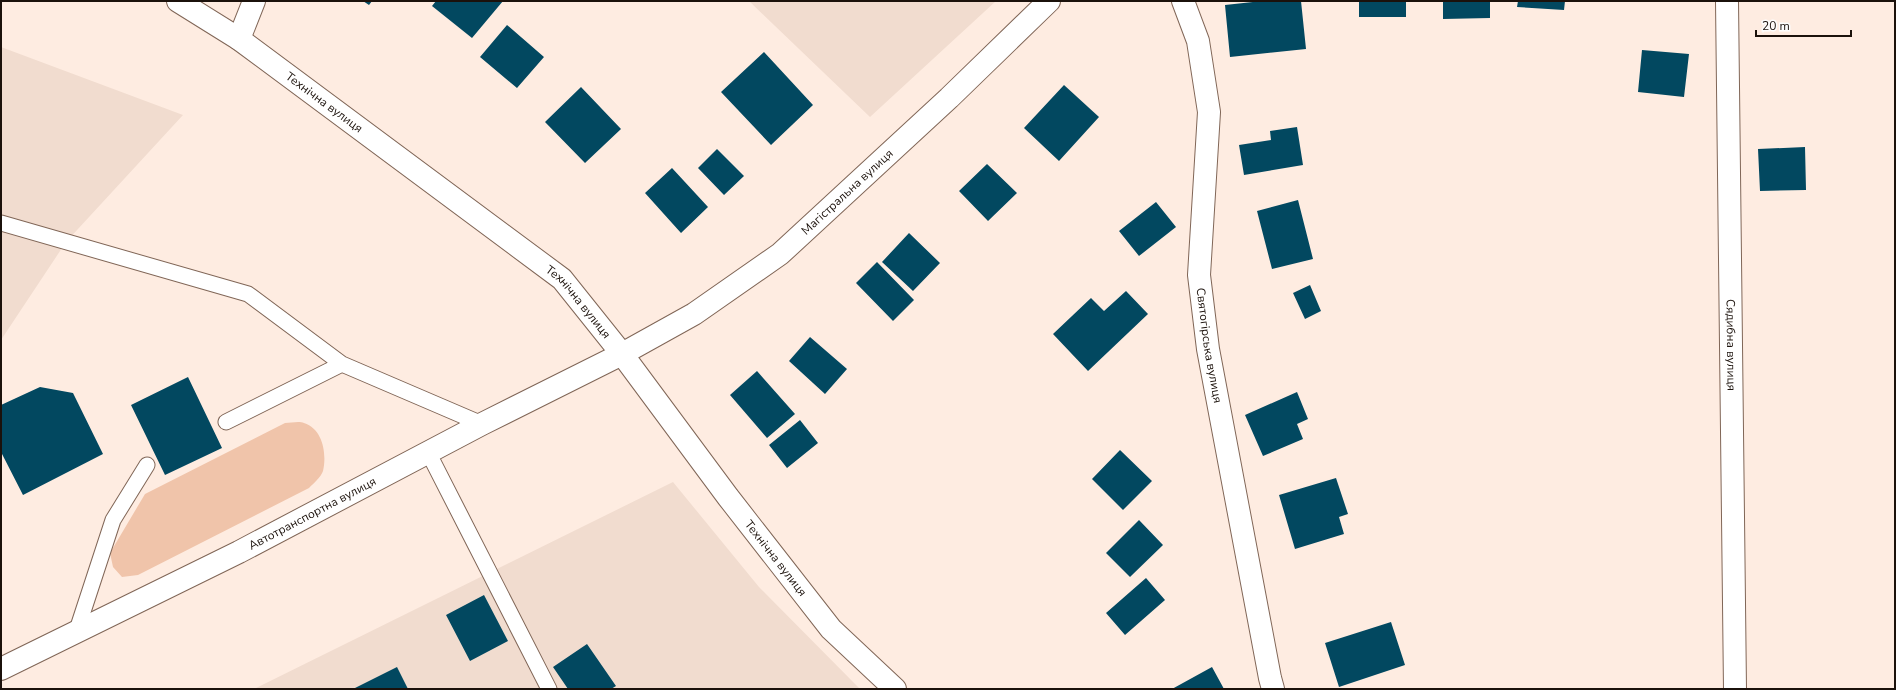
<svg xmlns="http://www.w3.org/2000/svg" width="1896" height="690" font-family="'Nunito Sans',sans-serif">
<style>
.built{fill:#f1dccf}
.green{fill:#f0c4aa}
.building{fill:#024860}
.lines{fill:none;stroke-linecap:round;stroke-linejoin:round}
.service-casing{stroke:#806657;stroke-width:17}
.minor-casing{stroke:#806657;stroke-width:24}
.secondary-casing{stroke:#806657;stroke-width:24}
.service{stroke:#fff;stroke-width:15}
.minor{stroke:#fff;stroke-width:22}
.secondary{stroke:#fff;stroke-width:22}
.labels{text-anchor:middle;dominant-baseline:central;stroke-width:4;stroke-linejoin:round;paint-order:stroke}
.street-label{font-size:12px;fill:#1b110b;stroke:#fdfdfd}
</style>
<rect width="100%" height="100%" fill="#feece1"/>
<path class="built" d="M749,1H996L870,117Z
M1,47L183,115L66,242L1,340Z
M673,482L759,587L860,689H254Z"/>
<path class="green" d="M285,423C291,423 299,421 304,423C323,429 327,454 323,471C321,477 313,484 309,488L138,575L122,577L113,567L110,553L145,494Z"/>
<path class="building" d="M363,1H372L369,5Z
M436,1H503L472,38L432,6Z
M1262,1H1301L1306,49L1230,57L1225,5Z
M1359,1H1406V17H1359Z
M1443,1H1490V18L1443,19Z
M1518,1H1565L1564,10L1517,7Z
M507,25L544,57L517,88L480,57Z
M1642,50L1689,54L1684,97L1638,92Z
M764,52L813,105L771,145L721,92Z
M1064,85L1099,117L1059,161L1024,128Z
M581,87L621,129L585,163L545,122Z
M1297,127L1303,165L1244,175L1239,145L1271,140L1270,131Z
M1805,147L1806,190L1760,191L1758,149Z
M717,149L744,176L724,195L698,168Z
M987,164L1017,193L988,221L959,191Z
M672,168L708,207L681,233L645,193Z
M1298,200L1313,259L1272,269L1257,211Z
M1156,202L1176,227L1139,256L1119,231Z
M909,233L940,263L913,291L882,262Z
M877,262L914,300L893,321L856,283Z
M1310,285L1321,311L1305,319L1293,293Z
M1126,291L1148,314L1088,371L1053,334L1091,298L1104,311Z
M810,337L847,369L825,394L789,361Z
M757,371L795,414L767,438L730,395Z
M188,377L222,448L165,475L131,405Z
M40,387L73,393L103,454L23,495L1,452V405Z
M1297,392L1308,419L1297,424L1303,439L1263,456L1245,415Z
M800,420L818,443L787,468L769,445Z
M1120,450L1152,481L1123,510L1092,479Z
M1336,478L1348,514L1339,517L1344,534L1295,549L1279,495Z
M1139,520L1163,545L1130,577L1106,553Z
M1146,578L1165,600L1125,635L1106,613Z
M484,595L508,641L470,661L446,615Z
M1391,622L1405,665L1339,687L1325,643Z
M587,644L616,686L611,689H568L553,667Z
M397,667L408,689H353Z
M1212,667L1224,689H1172Z"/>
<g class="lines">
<defs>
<path id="service" d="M1,223L248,294L342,364
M226,422L342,364L482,424
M428,452L549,689
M77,630L113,520L147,465"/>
<g id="minor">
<path id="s1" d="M178,1L239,39L562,279L622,354L728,497L831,629L895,689"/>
<path id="s2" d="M1183,1L1198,41L1209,112L1199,275L1208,349L1270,678L1273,689"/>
<path id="s3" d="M1727,1L1735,689"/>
<path d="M239,39L254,1"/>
</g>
<g id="secondary">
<path id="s4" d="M1,669L239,552L482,424L622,354L694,314L780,254L949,98L1049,1"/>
</g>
</defs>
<use href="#service" class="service-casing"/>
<use href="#minor" class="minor-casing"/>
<use href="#secondary" class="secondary-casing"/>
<use href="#service" class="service"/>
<use href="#minor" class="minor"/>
<use href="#secondary" class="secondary"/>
</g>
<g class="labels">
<g class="street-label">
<text stroke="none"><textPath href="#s1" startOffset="178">Технічна вулиця</textPath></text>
<text stroke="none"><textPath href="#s4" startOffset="975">Магістральна вулиця</textPath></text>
<text stroke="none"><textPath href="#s1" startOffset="502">Технічна вулиця</textPath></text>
<text stroke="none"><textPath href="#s3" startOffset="344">Сядибна вулиця</textPath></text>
<text stroke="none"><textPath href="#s2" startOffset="349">Святогірська вулиця</textPath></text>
<text stroke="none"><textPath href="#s4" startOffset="348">Автотранспортна вулиця</textPath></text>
<text stroke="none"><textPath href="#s1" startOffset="826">Технічна вулиця</textPath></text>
</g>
</g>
<rect width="1896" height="690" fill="none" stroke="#1b110b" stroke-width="4"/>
<path d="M1756 30v6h95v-6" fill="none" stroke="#1b110b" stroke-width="2"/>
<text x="1762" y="30" font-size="12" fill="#1b110b" stroke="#fdfdfd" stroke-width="3" paint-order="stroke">20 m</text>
</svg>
